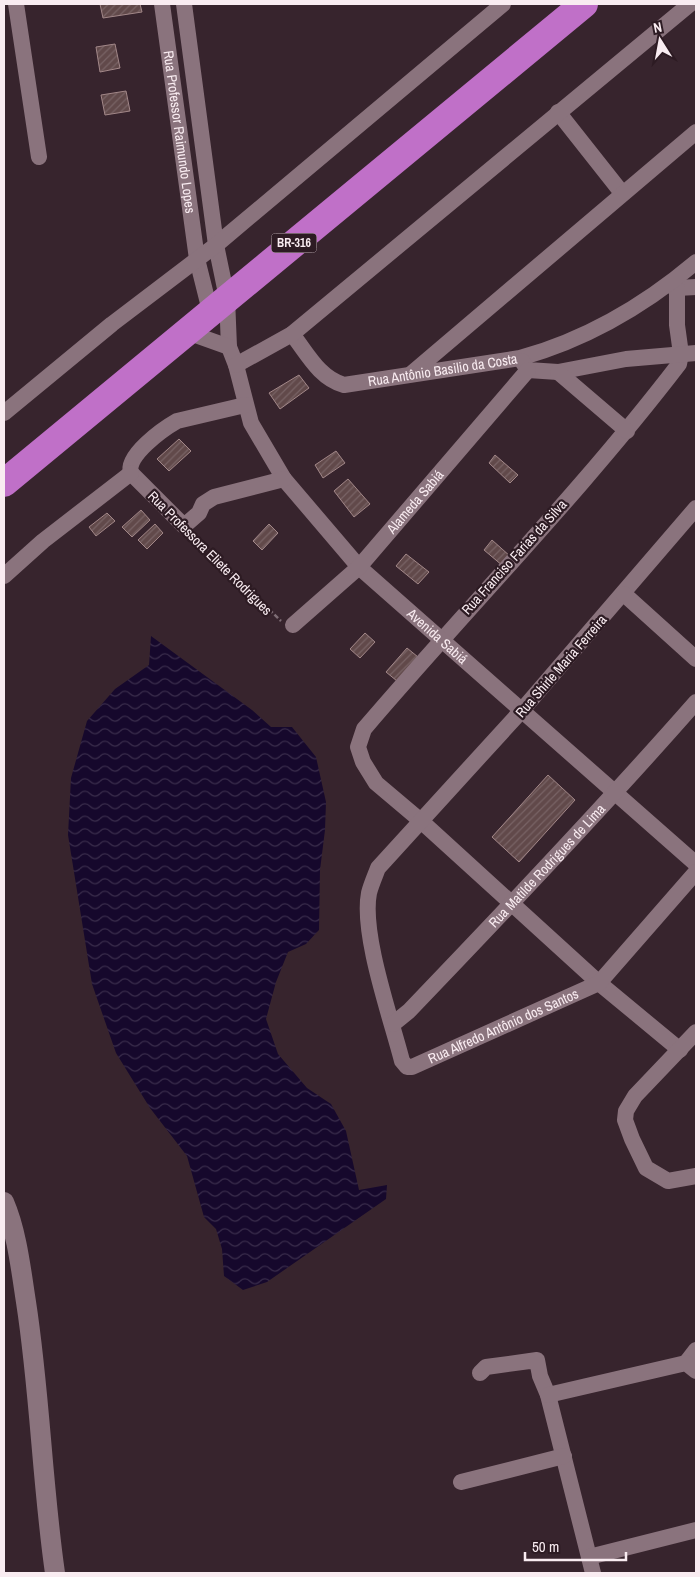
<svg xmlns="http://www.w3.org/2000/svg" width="700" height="1577" font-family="'Archivo Narrow',sans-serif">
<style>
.water{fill:url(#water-waves)}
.building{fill:url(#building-hatch);stroke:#a28788}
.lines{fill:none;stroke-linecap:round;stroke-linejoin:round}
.path{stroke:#7e6d75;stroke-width:2.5;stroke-dasharray:5 2.5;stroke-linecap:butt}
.minor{stroke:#8a737d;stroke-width:16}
.tertiary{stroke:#8a737d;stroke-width:20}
.trunk{stroke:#c070c8;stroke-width:28}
.labels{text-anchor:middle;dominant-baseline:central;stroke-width:4.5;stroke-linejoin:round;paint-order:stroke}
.shield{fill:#2d1b23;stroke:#bcadb3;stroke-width:1}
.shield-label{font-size:12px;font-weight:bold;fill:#f9ecf1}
.street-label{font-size:14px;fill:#f9ecf1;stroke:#2d1b23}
</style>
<defs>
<pattern id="water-waves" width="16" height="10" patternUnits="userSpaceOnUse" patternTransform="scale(1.25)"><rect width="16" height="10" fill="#16082c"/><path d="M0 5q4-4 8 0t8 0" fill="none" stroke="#392c4b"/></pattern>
<pattern id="building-hatch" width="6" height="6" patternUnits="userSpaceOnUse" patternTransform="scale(1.25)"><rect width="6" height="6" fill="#61494a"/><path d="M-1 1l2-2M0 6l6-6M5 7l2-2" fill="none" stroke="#786365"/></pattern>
</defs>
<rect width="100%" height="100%" fill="#37242d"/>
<path class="water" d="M151,636L252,710L271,727H292L316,757L326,802L325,830L320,870L319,930L306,944L288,952L276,982L266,1019L278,1054L307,1088L331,1104L346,1131L359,1190L387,1185L386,1199L267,1282L243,1290L224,1276L222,1249L216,1229L204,1217L187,1156L150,1108L116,1053L92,984L68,835L71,778L87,721L115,689L149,665Z"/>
<path class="building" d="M100,4H140L142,12L103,18Z
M115,44L120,68L100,72L96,47Z
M126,91L130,111L105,115L101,95Z
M299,375L309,388L280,409L269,393Z
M179,439L191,451L169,471L157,459Z
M336,451L345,463L323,478L315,465Z
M495,455L518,475L510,483L489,463Z
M348,479L370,504L354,517L334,491Z
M141,510L150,520L132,537L122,527Z
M107,513L115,521L96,536L89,527Z
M155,524L163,533L147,549L138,540Z
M269,524L278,533L262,550L253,541Z
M492,540L511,557L503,566L484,550Z
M406,554L429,572L418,584L396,566Z
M365,633L375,642L360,658L350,649Z
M407,648L418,657L397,681L386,672Z
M548,775L575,800L519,862L492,837Z"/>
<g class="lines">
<path class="path" d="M194,536L281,621"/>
<g class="minor">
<path d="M16,4L39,157"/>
<path id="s1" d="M162,4L197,259L210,311"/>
<path d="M184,4L216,245L227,298L229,347"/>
<path d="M558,112L622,193"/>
<path d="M669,285L677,288L696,287"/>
<path d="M677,288V325L681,354L679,364C581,492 468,607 364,729L358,747L363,762L376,783L421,821L599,983L680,1050"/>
<path id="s2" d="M187,332L229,347L236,365L251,423L284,479L359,567L696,864"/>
<path id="s3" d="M292,334C307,353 319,378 344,385L520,358C585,340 645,305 696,262"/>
<path d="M522,361L528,370L558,372L626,359L696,353"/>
<path d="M236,365L292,334L690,4"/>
<path d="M558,372L627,431"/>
<path d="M412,373L696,132"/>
<path d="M4,413L112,324L216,245L503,4"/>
<path d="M131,473L184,526L199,513L203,504L214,497L284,479"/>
<path d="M131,473C125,456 163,429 177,421L245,405"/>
<path id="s4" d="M696,508L523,709L378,868C375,876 371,885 369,893C361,934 391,1018 402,1061L407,1067H412L599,983L696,872"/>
<path d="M4,576L43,541L131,473"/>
<path d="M624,594L696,659"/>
<path id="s5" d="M293,625L359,567L528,370"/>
<path id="s6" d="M393,1024L409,1011C506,910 603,808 696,702"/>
<path d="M696,1032L635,1096L626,1111L625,1120L632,1139L646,1168L668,1181L696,1176"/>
<path d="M686,1363L696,1350"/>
<path d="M480,1373L486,1367L537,1360L540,1376L548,1395L593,1573"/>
<path d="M548,1395L686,1363L696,1371"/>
<path d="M461,1482L564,1456"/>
<path d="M589,1557L696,1530"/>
</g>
<path class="tertiary" d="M4,1202C17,1232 21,1270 26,1302C40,1392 42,1483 55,1573"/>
<path class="trunk" d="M4,483L584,4"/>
</g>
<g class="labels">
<rect class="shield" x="271.5" y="233.5" width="45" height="19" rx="4"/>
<g class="shield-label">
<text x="294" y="243">BR-316</text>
</g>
<g class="street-label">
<text stroke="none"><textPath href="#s1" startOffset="129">Rua Professor Raimundo Lopes</textPath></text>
<text stroke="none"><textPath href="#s3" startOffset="174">Rua Antônio Basilio da Costa</textPath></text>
<text stroke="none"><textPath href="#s5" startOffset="174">Alameda Sabiá</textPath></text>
<text transform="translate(210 553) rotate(45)">Rua Professora Eliete Rodrigues</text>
<text transform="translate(514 557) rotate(-48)">Rua Franciso Farias da Silva</text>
<text stroke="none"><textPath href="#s2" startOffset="409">Avenida Sabiá</textPath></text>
<text transform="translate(561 666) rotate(-49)">Rua Shirle Maria Ferreira</text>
<text stroke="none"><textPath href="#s6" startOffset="221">Rua Matilde Rodrigues de Lima</textPath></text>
<text stroke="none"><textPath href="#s4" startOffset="792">Rua Alfredo Antônio dos Santos</textPath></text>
</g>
</g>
<rect width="700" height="1577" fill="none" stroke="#f9ecf1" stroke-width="10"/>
<g transform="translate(660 40) rotate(349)" stroke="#2d1b23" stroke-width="4" paint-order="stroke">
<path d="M0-4L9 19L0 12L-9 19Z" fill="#f9ecf1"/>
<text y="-8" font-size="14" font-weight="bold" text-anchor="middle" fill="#f9ecf1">N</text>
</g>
<path d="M525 1552v8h101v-8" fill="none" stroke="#f9ecf1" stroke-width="2.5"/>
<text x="532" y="1552" font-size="15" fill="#f9ecf1" stroke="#2d1b23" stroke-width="4" paint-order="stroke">50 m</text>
</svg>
